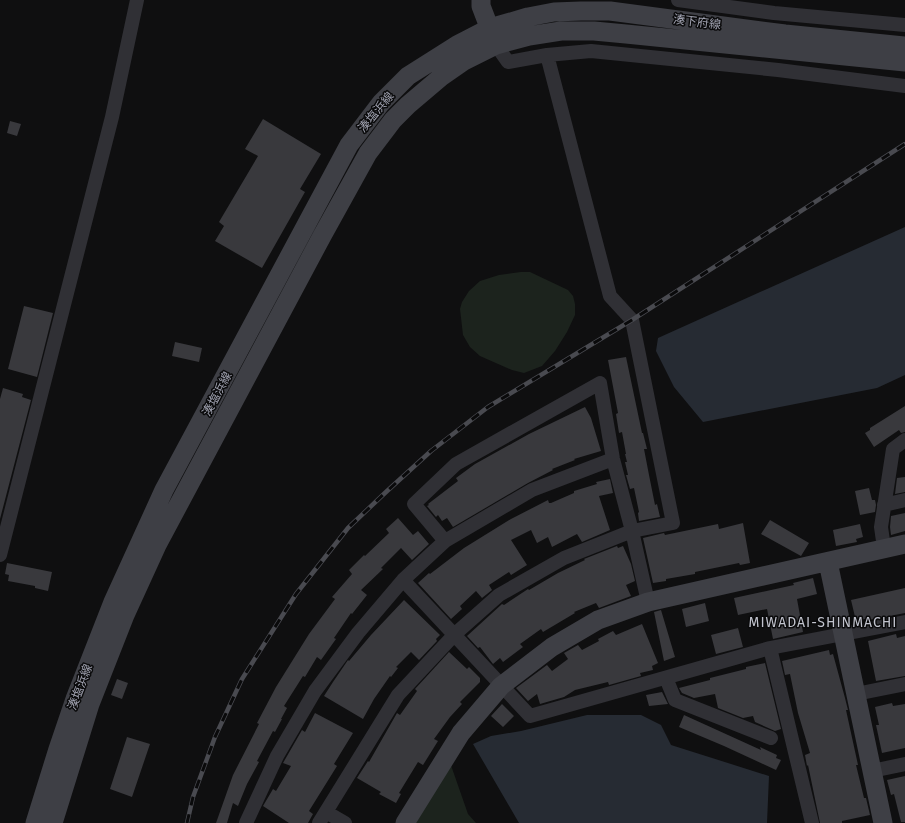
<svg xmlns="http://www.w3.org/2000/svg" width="905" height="823" font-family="'Fira Sans','Noto Sans JP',sans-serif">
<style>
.green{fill:#1c231d}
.water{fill:#262b33}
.building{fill:#39393d}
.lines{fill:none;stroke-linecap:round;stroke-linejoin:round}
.street{stroke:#303035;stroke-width:14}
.secondary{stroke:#3e3f45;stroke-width:19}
.rail-casing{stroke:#494a50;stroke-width:4.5}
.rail{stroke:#0a0a0b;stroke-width:3;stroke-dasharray:9;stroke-linecap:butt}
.labels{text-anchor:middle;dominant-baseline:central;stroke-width:3;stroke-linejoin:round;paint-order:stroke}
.street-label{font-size:12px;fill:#a1a3b1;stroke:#0a0a0b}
.quarter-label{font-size:14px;letter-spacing:1px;fill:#c1c3cd;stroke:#0a0a0b}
</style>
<rect width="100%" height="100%" fill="#0f0f10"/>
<path class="green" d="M521,272H530L568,290L573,296L575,304V315L567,332L555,351L542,366L524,373L512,370L480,356L470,347L463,335L460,309L462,302L469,291L480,281L499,275Z
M446,751L468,814L476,823H403Z"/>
<path class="water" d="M905,227V375L877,388L703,422L674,387L656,351L658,338Z
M587,715H641L661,725L671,745L769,776L767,823H519L473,744L491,736L521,731Z"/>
<path class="building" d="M263,119L321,154L300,189L305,192L262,268L215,241L224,226L219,222L258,156L245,149Z
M10,121L21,124L17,136L7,133Z
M24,306L53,313L37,377L8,369Z
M175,342L202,348L199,362L172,356Z
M626,357L642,433H643L647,449H644L649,475L655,505L657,504L660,517L639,521L638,513L639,512L634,488L630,489L626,475H628L625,462H627L625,454H626L622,432L619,433L616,414L618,413L608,360Z
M3,388L23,394L22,397L31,400L0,519V399Z
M905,406V432L901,433L899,430L874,447L865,433L870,430V428Z
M585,407L591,418L601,451L574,459L575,460L552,469L553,470L528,483L453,527L447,518L442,521L438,515L436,517L427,506L429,505L428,504L458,481L456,478L475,464L529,434Z
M905,477V492L895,494L897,478Z
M610,479L613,493L599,496L610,530L582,542L577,534L552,547L548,537L537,543L531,530L511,540L527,565L511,575L509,572L489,585L492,590L482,598L476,591L460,606L462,609L451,619L418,583L429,573L430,574L464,548L511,519L548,500L549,503H551L574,493V491L597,484L596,482Z
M869,488L872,500H875L876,505L875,512L860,515L855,491Z
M905,513V531L891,535L890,527L891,516Z
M398,518L413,535L418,531L429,544L412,560L401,548L381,568L383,569L361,590L367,595L352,614L351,613L334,638L336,639L321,660L317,657L305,677L303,676L284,706L287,708L281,719H282L275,732L273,731L257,761L259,762L247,784L238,806L233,803L227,823H216L233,775L259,724L257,723L276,687L309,634L335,599L332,597L352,574L349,570L364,555L365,556L389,533L386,529Z
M770,520L809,543L801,556L761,534Z
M743,523L750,563L740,565L739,563L695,572V574L666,579V581L653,583L643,538L664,533L665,535L718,524L719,529Z
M860,524L863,537L856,539L857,542L836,546L833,530Z
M617,546L618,548L623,546L631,564L635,581L626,585L631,596L599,608L596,603L574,612L575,613L543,632L541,629L520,644L523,647L503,662L500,658L493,664L480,647L478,648L467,636L502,604L504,605L528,589L529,590L558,573L585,560L584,559Z
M7,563L52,572L48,591L35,588V586L8,581L9,575L5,574Z
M813,578L817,594L797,599L803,632L773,639L767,609L738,615L734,598L794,585L793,583Z
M905,588V613L869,620V618L856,621L851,600Z
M404,600L440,635L436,639L437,641L419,660L411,652L396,667L398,668L391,677L390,676L374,699L363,719L324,696L333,682L348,660L349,661L371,635Z
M705,603L709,621L686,627L682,609Z
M661,610L675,657L664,661L654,612Z
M642,624L658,663L652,666L653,670L640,673L641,676L609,685L608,682L575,690L564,697L540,704L537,694L528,701L516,688L547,665L552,671L568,659L564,653L578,645L582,650L599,641L598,639L613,631L616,635Z
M738,628L743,647L716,654L711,635Z
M896,634L897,638L905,636V676L876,681L868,641Z
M829,650L830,655L833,654L845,698L848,710H846L858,765H856L864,798H866L870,815L842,821V823H820L808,765L807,766L805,755L810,753L798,713L790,674L785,675L782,661Z
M449,652L467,669L469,667L480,678V682L460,702L462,704L450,717L434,739L438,741L423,765L418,762L399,793L401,794L396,803L379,794L381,792L357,778L368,761L369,762L397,713L400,715L417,691L415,689Z
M765,663L781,729L775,731L755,722L753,716L743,718L718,708L715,694L694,698L682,693L679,688L710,680V678L746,669V667Z
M117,679L128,683L122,699L111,695Z
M662,692L668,704L649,706L646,695Z
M892,703L893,706L905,704V748L882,753L876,725H879L875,707Z
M502,704L514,716L503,727L491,716Z
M315,713L353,733L334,764L337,766L309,811L313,814L308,823H289L263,806L273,789L276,791L291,766L283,763L302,730L305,732Z
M684,715L761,750L760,747L777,755L776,758L781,760L776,770L724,746L679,727Z
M127,737L150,744L132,797L110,789Z
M905,776V822H901L894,794L891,795L887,780Z"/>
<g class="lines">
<path class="street" d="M678,0L774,13L905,25
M496,45L508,62L547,55L591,51L778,70L905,86
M884,505L905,500
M445,541L414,504L456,464L600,383L613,459L632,531L648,602
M884,548L881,527L893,449L905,440
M0,555L112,117L137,0
M403,580L530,716L770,648L905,622
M770,648L812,823
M666,678L675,700L771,738
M856,694L905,684
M872,771L905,764
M326,812L345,823
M246,823L277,756L315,691L358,633L403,580L445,541L532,490L613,459
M319,823L398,695L455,634L499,595L564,558L632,531L673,523L632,320L610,296L547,55"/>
<path class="secondary" d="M481,0V6L494,40
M828,562L883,823
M35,823L58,749L75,699L113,602L164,490L349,145L381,103L408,76L457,45L490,28L528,17L554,12L581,11H610L785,34L905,46
M53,823L90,704L125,615L157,545L322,236L368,153L393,120L408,105L441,77L464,61L496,45L529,36L561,31H594L626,34L905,62
M405,823L461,733L501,686L552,647L598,620L648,602L905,544"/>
<defs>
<path id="rail" d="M187,823L193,797L215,737L242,679L296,594L348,528L386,492L431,451L488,407L632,320L905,144"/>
</defs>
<use href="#rail" class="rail-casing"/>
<use href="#rail" class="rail"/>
</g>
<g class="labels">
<g class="street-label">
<text transform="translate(697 22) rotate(7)">湊下府線</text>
<text transform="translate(376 112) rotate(-50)">湊塩浜線</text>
<text transform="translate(217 394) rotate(-62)">湊塩浜線</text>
<text transform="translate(80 687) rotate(-69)">湊塩浜線</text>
</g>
<g class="quarter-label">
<text x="823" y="622">MIWADAI-SHINMACHI</text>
</g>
</g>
</svg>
